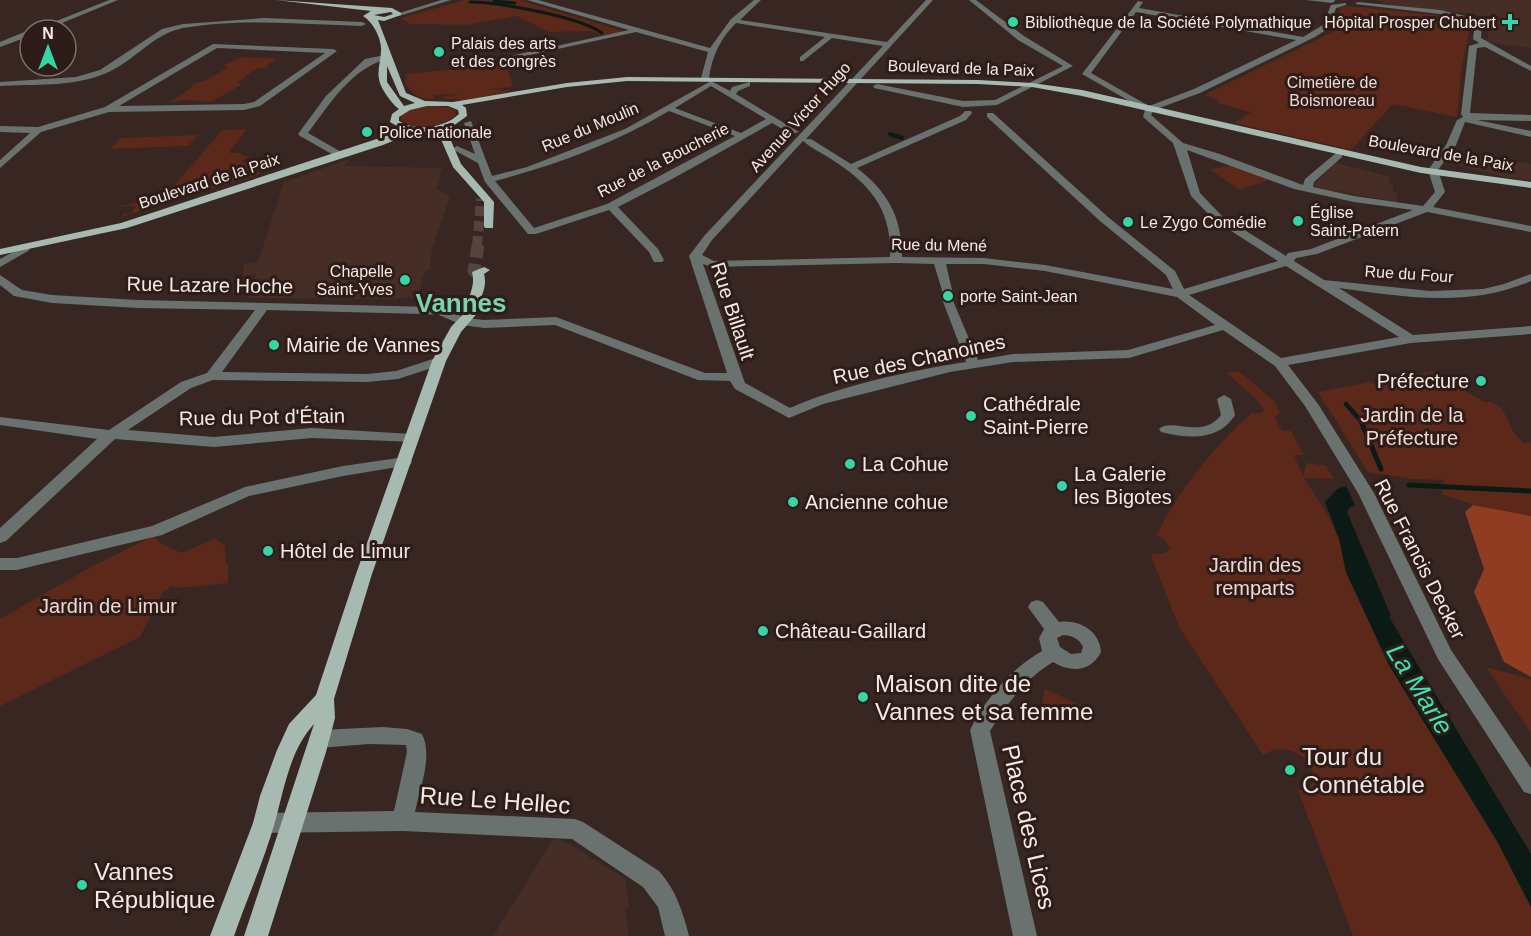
<svg xmlns="http://www.w3.org/2000/svg" width="1531" height="936" font-family="Arial,sans-serif">
<style>
.built{fill:#462e27}
.green{fill:#5b2819}
.forest{fill:#903c23}
.water{fill:#0b1a15}
.lines{fill:none;stroke-linecap:round;stroke-linejoin:round}
.stream-far3{stroke:#0b1a15;stroke-width:3}
.stream-far2{stroke:#0b1a15;stroke-width:4}
.stream-far1{stroke:#0b1a15;stroke-width:4.5}
.stream{stroke:#0b1a15;stroke-width:5}
.major-tunnel-far1{stroke:#54433e;stroke-width:10;stroke-dasharray:10 5;stroke-linecap:butt}
.major-tunnel{stroke:#54433e;stroke-width:13;stroke-dasharray:13 6;stroke-linecap:butt}
.minor{fill:#69726e;fill-rule:evenodd}
.major{fill:#a7bab2;fill-rule:evenodd}
.poi-dot{fill:#37d4a6;stroke:#2d1c17;stroke-width:2}
.labels{text-anchor:middle;dominant-baseline:central;stroke-width:6;stroke-linejoin:round;paint-order:stroke}
.far-poi-label{font-size:16px;fill:#f5e8e5;stroke:#2d1c17;text-anchor:start}
.far-street-label{font-size:16px;fill:#f5e8e5;stroke:#2d1c17}
.far-park-label{font-size:16px;fill:#f1d8d1;stroke:#2d1c17}
.street-label{font-size:20px;fill:#f5e8e5;stroke:#2d1c17}
.poi-label{font-size:20px;fill:#f5e8e5;stroke:#2d1c17;text-anchor:start}
.park-label{font-size:20px;fill:#f1d8d1;stroke:#2d1c17}
.near-poi-label{font-size:24px;fill:#f5e8e5;stroke:#2d1c17;text-anchor:start}
.near-street-label{font-size:24px;fill:#f5e8e5;stroke:#2d1c17}
.district-label{font-size:26px;font-weight:bold;fill:#79d3b2;stroke:#2d1c17}
.near-water-label{font-size:26px;font-style:italic;fill:#3ce2b1;stroke:#2d1c17}
</style>
<rect width="100%" height="100%" fill="#372621"/>
<path class="built" d="M1375,0H1531V48L1487,42L1490,20L1474,14L1400,7Z
M1449,151L1531,164V180L1504,177L1444,162Z
M353,158L343,166L442,168L437,189L450,197L431,252L430,270L425,271L417,297L390,299L247,298L253,290L252,289L256,274L242,276L244,264L258,262L284,182Z
M1336,163L1390,177L1388,183L1393,184V192L1397,193V202L1315,187L1314,184Z
M554,838L570,844L625,879L629,907L625,908L629,936H493Z"/>
<path class="green" d="M464,0H520L625,32L603,35L591,31L549,32L517,16L467,25L409,24L401,18Z
M1349,6L1462,18L1471,21L1462,66L1457,117L1393,104L1351,150L1234,123L1251,112L1216,103L1220,101L1204,95L1334,31L1339,15L1340,7Z
M242,57L274,58L276,60L267,65L268,67L256,69L238,82L241,85L211,102L185,100L169,103L193,87L190,85L206,80L227,68L224,65Z
M506,64L513,87L489,89L512,91L467,100L443,99L442,97L462,94L433,95L435,99C419,99 412,95 404,81L407,79L404,74Z
M428,106L447,107L455,111L456,115C444,127 414,131 401,120V116L409,110Z
M247,129L229,153H239L249,158L241,161L261,174L121,217L123,214L131,213L136,206L117,207L135,203L160,202L222,130Z
M198,135L188,146L110,149L121,138Z
M1235,165L1269,180L1240,190L1209,169Z
M1239,371L1275,402L1280,412L1275,418L1282,431H1291L1304,455H1294L1303,476L1306,464L1308,463L1326,466L1334,479L1304,478L1328,515L1339,539L1346,572L1389,665L1497,841L1531,907V936H1353L1298,791L1311,786L1314,779C1311,754 1284,741 1263,755L1179,627L1152,559V553L1162,554L1170,549L1164,539L1156,536C1180,487 1212,449 1252,413H1261L1264,410L1258,401L1227,373Z
M1432,371L1484,402C1503,400 1506,418 1513,431C1516,435 1520,439 1523,443L1531,442V516L1474,505L1442,494L1444,480L1411,479L1368,472L1318,392L1369,382L1372,384Z
M153,536L162,544L182,553L215,538L225,546L226,564H228V583L181,588L171,586L163,592L140,637L0,706V619L89,568Z
M1486,667L1531,679V734L1526,726Z
M1045,689L1083,706L1087,722H1035L1039,719Z"/>
<path class="forest" d="M1473,505L1531,516V677L1504,662L1474,592L1484,569L1465,512Z"/>
<path class="water" d="M1346,486L1355,505L1349,508L1347,512L1391,616L1389,617L1531,854V907L1497,841L1389,665L1346,572L1339,539L1325,502L1337,489Z"/>
<g class="lines">
<path class="stream-far3" d="M494,1L515,3
M470,2C499,2 580,17 602,33"/>
<path class="stream-far2" d="M890,134L902,138"/>
<path class="stream-far1" d="M1346,404L1362,422"/>
<path class="stream" d="M1361,421L1381,469
M1409,485L1531,491"/>
<path class="major-tunnel-far1" d="M477,246L481,199"/>
<path class="major-tunnel" d="M478,245L474,271L478,272"/>
<path class="minor" d="M109,0H118L45,30H34Z
M441,0H451L399,16L393,15Z
M527,0H538L710,48L731,19L754,0H761L740,20L887,42L926,0H933L806,139H811L851,164L960,116L965,111H971L972,113L966,120L857,168C888,192 902,217 902,257L984,258L1045,265L1173,289L1166,275L1100,221L987,117V113H993L1108,217L1175,271L1184,289L1278,261L1214,220L1191,196L1173,143L1143,117L1145,110L1082,74L1138,1L1143,2L1139,8L1303,37L1323,25L1331,5L1346,3V5L1336,8L1329,28L1315,37L1200,93L1154,110L1151,115L1183,143L1220,154L1303,185L1305,179L1336,153H1342V157L1314,182L1313,187L1354,196L1423,206L1435,192L1428,170L1446,145L1457,120L1463,117L1461,114L1469,46L1479,43L1473,39L1475,23L1440,14L1355,4L1358,2L1440,10L1482,20L1481,38L1531,66V71L1485,47L1477,48L1470,113L1531,115V121L1477,120L1531,131V137L1465,122L1456,145L1438,170L1445,192L1433,207L1531,226V232L1427,212L1317,254L1296,258L1294,261L1324,280L1430,291L1483,289L1504,284L1531,274V281C1469,308 1403,297 1339,288L1413,335L1531,326V334L1411,343L1288,365L1318,404L1374,493L1451,650L1531,768V794L1524,792L1438,659L1358,493L1305,406L1275,366L1223,330L1129,358L1013,362L950,372L823,404L789,418L735,389L730,381L698,380L555,325L484,328L462,325L439,315L424,314L267,310L222,372L367,374L396,371L439,357L446,361L444,364L398,379L367,382L213,380L191,388L128,430L214,437L312,428L412,434L417,436L419,439L417,442L312,438L214,447L115,439L6,541L0,543V528L97,439L0,425V417L109,430L181,382L207,373L255,310L138,308L52,303L14,296L0,285V275L22,290L52,295L138,300L434,307L474,296L478,297V303L448,310L465,318L484,320L556,317L705,373H727L689,256L704,236L883,46L832,38L803,61H800V57L825,37L736,23C720,39 712,56 709,78L705,80L701,78L708,52L636,32L498,62V58H501L629,30ZM1136,12L1296,40L1194,89L1149,106L1091,73ZM803,141C811,148 822,153 831,159C870,184 892,209 890,257L714,261L702,255L712,240ZM1187,150L1294,189L1354,202L1413,210L1311,249L1288,253L1286,256L1222,216L1200,193ZM896,263L934,264L944,297L942,299L966,362C909,371 842,385 790,408L745,383L703,264L712,267ZM946,264H984L1045,271L1177,297L1215,325L1128,350L1013,354L978,360L951,296L953,294ZM1286,266L1399,337L1281,358L1189,295Z
M969,0H976L1024,36L1073,66L997,105L963,107L874,88L873,86L877,84L963,101L995,100L1063,66L1018,40Z
M1306,0H1335V1L1332,3Z
M265,18L362,22L366,24L362,26C304,24 241,18 183,28C152,34 133,63 104,74C72,87 34,84 0,86V82L76,77L100,70L162,29L183,24Z
M27,31H30V36L0,47V42Z
M213,44L333,49L337,51L260,106L244,110L109,112L41,132L0,168V160L30,133L0,132V126L38,127L105,107ZM217,48L325,53L254,102L244,104L119,106Z
M385,55H388V59C352,67 329,105 308,133L343,153V157H337L300,136L298,134L326,96L365,59Z
M711,81L730,91L732,87L750,82V86L738,91L736,94L799,132L791,134L772,123L674,178L618,207L658,249L664,260L662,262H654L649,252L609,210L536,234H528L485,182L478,163L452,149L457,146L475,154L464,123L471,121L492,176L527,167L625,129ZM711,86L766,119L741,133L675,108ZM669,111L735,136L607,204L534,228L495,181C556,165 615,143 669,111Z
M24,246L30,249L28,251L0,267V259Z
M1224,395L1231,399L1235,415C1219,441 1188,439 1161,432L1159,429C1170,417 1203,440 1221,415L1217,399Z
M405,457L410,459L412,462L410,465L343,476L249,496L162,535L17,570H0V558H17L152,526L245,487L343,466Z
M1037,600L1043,602L1059,622C1079,619 1100,631 1101,652C1091,672 1071,673 1053,662C1025,679 1007,704 990,731L1037,936H1013L970,730C986,698 1011,669 1042,651L1039,638L1044,629L1028,607L1031,602ZM1063,635C1071,635 1080,639 1083,647L1081,653L1071,654L1060,647L1057,638Z
M383,727L407,729L422,734C433,756 420,788 415,812L575,819L583,822L659,871C676,890 683,912 689,936H665L658,907L643,887L572,839L403,831L264,833L256,830L253,823L256,816L264,813L394,811L407,752L406,745L369,744L319,748L312,745L309,739L312,733L319,730Z"/>
<path class="major" d="M276,0L392,8L401,13V15L384,21L378,20L406,93L425,101L453,102L567,83L627,77L978,80L1032,83L1082,90L1421,167L1531,182V188L1421,173L1082,96L1032,87L978,84L627,81L567,87L462,105L466,108L467,116L453,126L441,130L449,136L461,164L494,202L493,228H485L484,226V202L453,167L440,137L432,132H415L383,145L127,228L0,255V249L121,223L404,130L390,122L392,114L399,109C392,104 380,88 379,79C377,69 381,61 381,51C382,39 373,22 363,16L371,11ZM391,12L393,14L384,17L374,15ZM387,66L400,96L415,103L404,106L387,82ZM427,106H448L458,110L459,114C444,128 417,132 399,121V117L410,110Z
M484,267L490,270L484,274C488,289 479,294 481,309L461,332L446,361L372,574L334,699L335,718L326,752L268,936H244L314,724C290,750 284,789 275,822C264,861 247,898 234,936H210L253,823L260,796L277,750L289,724L316,695L356,574L432,361L451,327L469,308C467,294 476,288 472,272Z"/>
</g>
<g class="poi-dot">
<circle cx="1013" cy="22" r="6"/>
<path d="M1507 13h6v6h6v6h-6v6h-6v-6h-6v-6h6z"/>
<circle cx="439" cy="52" r="6"/>
<circle cx="367" cy="132" r="6"/>
<circle cx="1298" cy="221" r="6"/>
<circle cx="1128" cy="222" r="6"/>
<circle cx="405" cy="280" r="6"/>
<circle cx="948" cy="296" r="6"/>
<circle cx="274" cy="345" r="6"/>
<circle cx="1481" cy="381" r="6"/>
<circle cx="971" cy="416" r="6"/>
<circle cx="850" cy="464" r="6"/>
<circle cx="1062" cy="486" r="6"/>
<circle cx="793" cy="502" r="6"/>
<circle cx="268" cy="551" r="6"/>
<circle cx="763" cy="631" r="6"/>
<circle cx="863" cy="697" r="6"/>
<circle cx="1290" cy="770" r="6"/>
<circle cx="82" cy="885" r="6"/>
</g>
<g class="labels">
<g class="far-poi-label">
<text x="1025" y="22">Bibliothèque de la Société Polymathique</text>
<text x="1496" y="22" text-anchor="end">Hôpital Prosper Chubert</text>
<text x="451" y="43">Palais des arts<tspan x="451" dy="18">et des congrès</tspan></text>
<text x="379" y="132">Police nationale</text>
<text x="1310" y="212">Église<tspan x="1310" dy="18">Saint-Patern</tspan></text>
<text x="1140" y="222">Le Zygo Comédie</text>
<text x="393" y="271" text-anchor="end">Chapelle<tspan x="393" dy="18">Saint-Yves</tspan></text>
<text x="960" y="296">porte Saint-Jean</text>
</g>
<g class="far-street-label">
<text transform="translate(961 68) rotate(2)">Boulevard de la Paix</text>
<text transform="translate(800 117) rotate(-48)">Avenue Victor Hugo</text>
<text transform="translate(590 127) rotate(-23)">Rue du Moulin</text>
<text transform="translate(1441 153) rotate(10)">Boulevard de la Paix</text>
<text transform="translate(663 160) rotate(-27)">Rue de la Boucherie</text>
<text transform="translate(209 181) rotate(-18)">Boulevard de la Paix</text>
<text transform="translate(939 245) rotate(1)">Rue du Mené</text>
<text transform="translate(1409 274) rotate(4)">Rue du Four</text>
</g>
<g class="far-park-label">
<text x="1332" y="82">Cimetière de<tspan x="1332" dy="18">Boismoreau</tspan></text>
</g>
<g class="street-label">
<text transform="translate(210 285) rotate(1)">Rue Lazare Hoche</text>
<text transform="translate(733 311) rotate(72)">Rue Billault</text>
<text transform="translate(919 359) rotate(-12)">Rue des Chanoines</text>
<text transform="translate(262 417) rotate(-1)">Rue du Pot d'Étain</text>
<text transform="translate(1420 559) rotate(63)">Rue Francis Decker</text>
</g>
<g class="poi-label">
<text x="286" y="345">Mairie de Vannes</text>
<text x="1469" y="381" text-anchor="end">Préfecture</text>
<text x="983" y="404">Cathédrale<tspan x="983" dy="23">Saint-Pierre</tspan></text>
<text x="862" y="464">La Cohue</text>
<text x="1074" y="474">La Galerie<tspan x="1074" dy="23">les Bigotes</tspan></text>
<text x="805" y="502">Ancienne cohue</text>
<text x="280" y="551">Hôtel de Limur</text>
<text x="775" y="631">Château-Gaillard</text>
</g>
<g class="park-label">
<text x="1412" y="415">Jardin de la<tspan x="1412" dy="23">Préfecture</tspan></text>
<text x="1255" y="565">Jardin des<tspan x="1255" dy="23">remparts</tspan></text>
<text x="108" y="606">Jardin de Limur</text>
</g>
<g class="near-poi-label">
<text x="875" y="683">Maison dite de<tspan x="875" dy="28">Vannes et sa femme</tspan></text>
<text x="1302" y="756">Tour du<tspan x="1302" dy="28">Connétable</tspan></text>
<text x="94" y="871">Vannes<tspan x="94" dy="28">République</tspan></text>
</g>
<g class="near-street-label">
<text transform="translate(495 800) rotate(4)">Rue Le Hellec</text>
<text transform="translate(1029 827) rotate(77)">Place des Lices</text>
</g>
<g class="district-label">
<text x="461" y="303">Vannes</text>
</g>
<g class="near-water-label">
<text transform="translate(1420 689) rotate(58)">La Marle</text>
</g>
</g>
<g transform="translate(48 48)"><circle r="28" fill="#2d1c17" stroke="#7d6e69" stroke-width="1.5"/>
<path d="M0-4.5L10 22L0 15L-10 22Z" fill="#37d4a6"/>
<text y="-9" font-size="16" font-weight="bold" text-anchor="middle" fill="#f5e8e5">N</text>
</g>
</svg>
